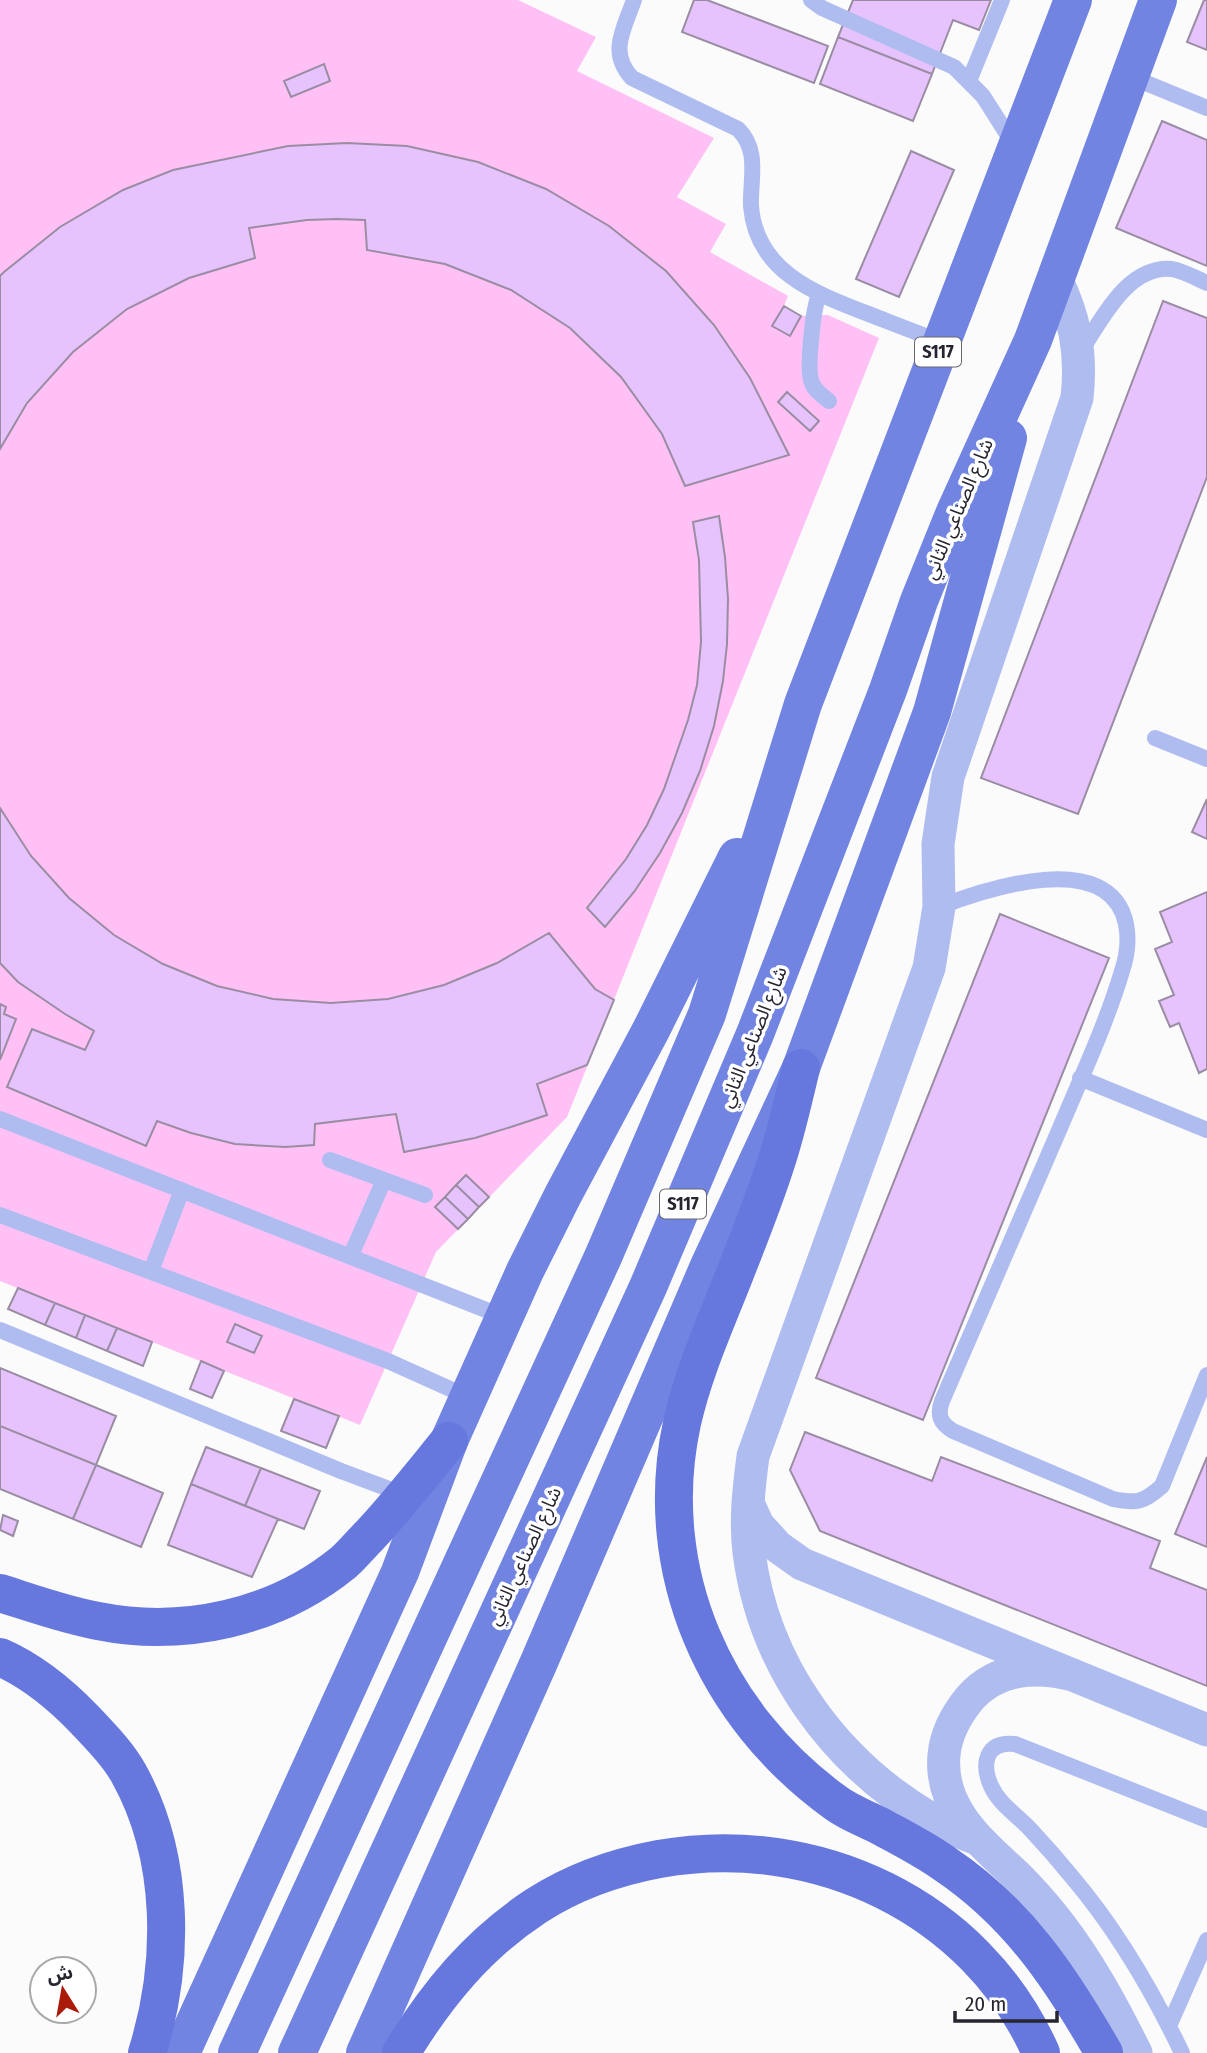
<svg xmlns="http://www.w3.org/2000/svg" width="1207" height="2053" font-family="'Fira Sans Condensed','Noto Sans Arabic',sans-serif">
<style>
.green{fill:#ffc1f5}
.building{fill:#e6c3fc;stroke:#9a8da3;stroke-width:2}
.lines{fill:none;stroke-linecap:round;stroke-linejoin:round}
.service{stroke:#afbcf0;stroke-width:16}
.minor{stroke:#afbcf0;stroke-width:33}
.primary{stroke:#7184e2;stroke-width:38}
.trunk{stroke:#6678de;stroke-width:38}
.labels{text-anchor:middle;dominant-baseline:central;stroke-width:7;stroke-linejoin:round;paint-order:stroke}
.shield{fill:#fff;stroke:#68666d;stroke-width:2}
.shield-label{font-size:18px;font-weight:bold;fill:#27252f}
.street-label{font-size:19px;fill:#27252f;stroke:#fff}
</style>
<rect width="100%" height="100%" fill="#fbfbfb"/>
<path class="green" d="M0,0H518L596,37L577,71L714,138L677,197L726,224L710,252L788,296L784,306L801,316L828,315L879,338L567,1117L436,1252L360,1425L0,1281Z"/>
<path class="building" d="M694,0H707L828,46L814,83L682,32Z
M853,0H991L979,30L953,20L932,74L838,37Z
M1204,0H1207V50L1187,42Z
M838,37L932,74L913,121L820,84Z
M324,64L330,81L291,97L284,81Z
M1162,121L1207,140V266L1116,228Z
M347,143L407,146L478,162L546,189L609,226L666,271L714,325L750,378L789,455L685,486L662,434L621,377L570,328L511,290L445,264L367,250L365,220L337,219L307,220L249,228L255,258L189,278L127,309L73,352L27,403L0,449V276L4,272L60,227L123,190L173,170L288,146Z
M911,151L954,170L899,297L856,279Z
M1163,301L1207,318V477L1078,814L981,778Z
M784,306L801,316L790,336L772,326Z
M787,392L819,421L810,431L778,402Z
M719,516L725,557L728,599L727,644L723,681L714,726L700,771L682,813L660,853L634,892L605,927L587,908L626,859L647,825L664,789L688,720L697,685L701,642L699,560L693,522Z
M1207,799V839L1192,832Z
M0,808L31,856L69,898L114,935L163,964L217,986L273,999L331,1003L388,999L444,985L497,963L549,933L595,989L614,1000L587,1065L537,1084L547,1115L511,1127L475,1138L404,1152L396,1114L315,1124L314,1145L285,1147L235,1144L191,1133L157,1121L146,1146L7,1087L32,1029L85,1050L94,1031L65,1014L18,982L0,963Z
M1207,892V1069L1199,1073L1179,1023L1170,1027L1159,1001L1174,995L1155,949L1172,942L1160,912Z
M1000,914L1109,958L923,1420L816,1378Z
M0,1004L6,1007L4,1014L16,1019L0,1060Z
M466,1175L489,1197L479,1207L456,1185Z
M456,1185L479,1207L468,1219L445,1197Z
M445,1197L468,1219L458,1229L435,1207Z
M18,1288L55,1303L45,1325L8,1309Z
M55,1303L85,1315L76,1338L45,1325Z
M85,1315L117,1328L107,1351L76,1338Z
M235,1324L262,1336L254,1353L227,1342Z
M117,1328L152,1342L143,1366L107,1351Z
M201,1361L224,1371L212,1398L190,1389Z
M0,1368L116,1416L96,1465L0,1426Z
M294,1399L339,1416L326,1448L281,1431Z
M0,1426L96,1465L73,1519L0,1489Z
M805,1432L932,1481L941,1457L1160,1541L1150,1568L1207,1590V1686L820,1531L790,1470Z
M206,1447L261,1468L245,1506L191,1484Z
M1207,1457V1547L1175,1534Z
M96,1465L163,1493L141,1547L73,1519Z
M261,1468L320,1491L304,1529L245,1506Z
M191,1484L278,1519L252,1577L168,1545Z
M3,1515L18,1521L13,1536L0,1530Z"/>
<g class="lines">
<path class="service" d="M634,0C624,29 608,52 632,78L738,129C760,151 750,178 751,206C756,271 814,293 866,313C892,323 917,333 942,342
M811,0L822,8L954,67L983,96L1014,145
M1129,76L1207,108
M969,81L1002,0
M819,295C813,308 807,366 811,380C813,390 822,395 829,401
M1080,352C1102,320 1127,265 1172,269C1183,271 1196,278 1207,283
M1155,738L1207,759
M939,907C986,889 1110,847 1126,924C1129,939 1127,956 1122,971C1107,1022 1081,1078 1060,1128C1021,1219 982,1310 942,1401C937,1415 940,1423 953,1431L1113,1499C1137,1504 1144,1502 1162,1486L1207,1375
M1080,1078L1207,1130
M0,1119L504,1317
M330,1160L425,1195
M0,1215L388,1361L468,1397
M351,1255L384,1180
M151,1271L182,1190
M0,1330L341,1471L405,1495
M1169,2026L1207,1940
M1182,2053C1152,1990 1117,1930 1072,1877C1059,1861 1045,1845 1030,1829C1017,1815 999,1804 991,1786C981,1763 986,1741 1015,1744L1207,1820"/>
<path class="minor" d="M748,1503L758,1525L778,1547L802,1564L1207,1730
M1073,1675C1036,1666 998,1667 970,1698C956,1715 946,1733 944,1755C939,1810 982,1843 1018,1877C1031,1890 1045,1906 1057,1921C1089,1962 1113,2007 1136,2053
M977,1839C963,1833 947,1828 933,1820C834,1763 763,1665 749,1552C745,1520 749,1487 753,1456L929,968L939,907L938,844L948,777L1077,398C1082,353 1075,317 1055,277"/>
<path class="primary" d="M181,2053L400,1572L449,1441L525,1271L563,1195L651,1030L737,857
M237,2053L603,1257L707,1014L803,704L1073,0
M297,2053L648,1287L755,1034L888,690L919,601L955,512L1033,340L1158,0
M365,2053L539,1662L709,1266L801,1068L932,712L1008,438"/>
<path class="trunk" d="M801,1068C793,1101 786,1134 775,1166C764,1200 751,1233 738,1266C718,1318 694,1369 682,1423C650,1571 715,1716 836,1803C848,1812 864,1818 878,1825C900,1837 924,1849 945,1864C1018,1913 1061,1978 1104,2053
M0,1593C32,1603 65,1615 98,1621C183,1638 276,1618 344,1562C353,1554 361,1544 370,1535C398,1505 423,1473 449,1441
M0,1657C32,1671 61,1695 85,1720C100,1736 118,1754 129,1774C175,1857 175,1964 147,2053
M401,2053C437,1994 478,1944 536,1906C573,1882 616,1867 659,1859C815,1831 976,1906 1041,2053"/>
</g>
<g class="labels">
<g class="shield">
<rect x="915" y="337.5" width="46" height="29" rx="5"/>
<rect x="660" y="1189.5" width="46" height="29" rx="5"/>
</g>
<g class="shield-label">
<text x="938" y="352">S117</text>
<text x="683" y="1204">S117</text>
</g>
<g class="street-label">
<text transform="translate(958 509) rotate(-67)">شارع الصناعي الثاني</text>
<text transform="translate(753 1037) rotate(-68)">شارع الصناعي الثاني</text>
<text transform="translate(524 1556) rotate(-65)">شارع الصناعي الثاني</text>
</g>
</g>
<g transform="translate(63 1990) rotate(349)"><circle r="33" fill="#ffffff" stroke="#a9a8ac" stroke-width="2"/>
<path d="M0-5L12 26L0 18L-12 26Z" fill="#ab1b0a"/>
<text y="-10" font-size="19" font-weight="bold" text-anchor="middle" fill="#27252f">ش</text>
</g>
<path d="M955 2011v10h102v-10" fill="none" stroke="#27252f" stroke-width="3.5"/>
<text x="965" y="2011" font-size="21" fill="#27252f" stroke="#ffffff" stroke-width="5" paint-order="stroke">20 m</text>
</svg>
